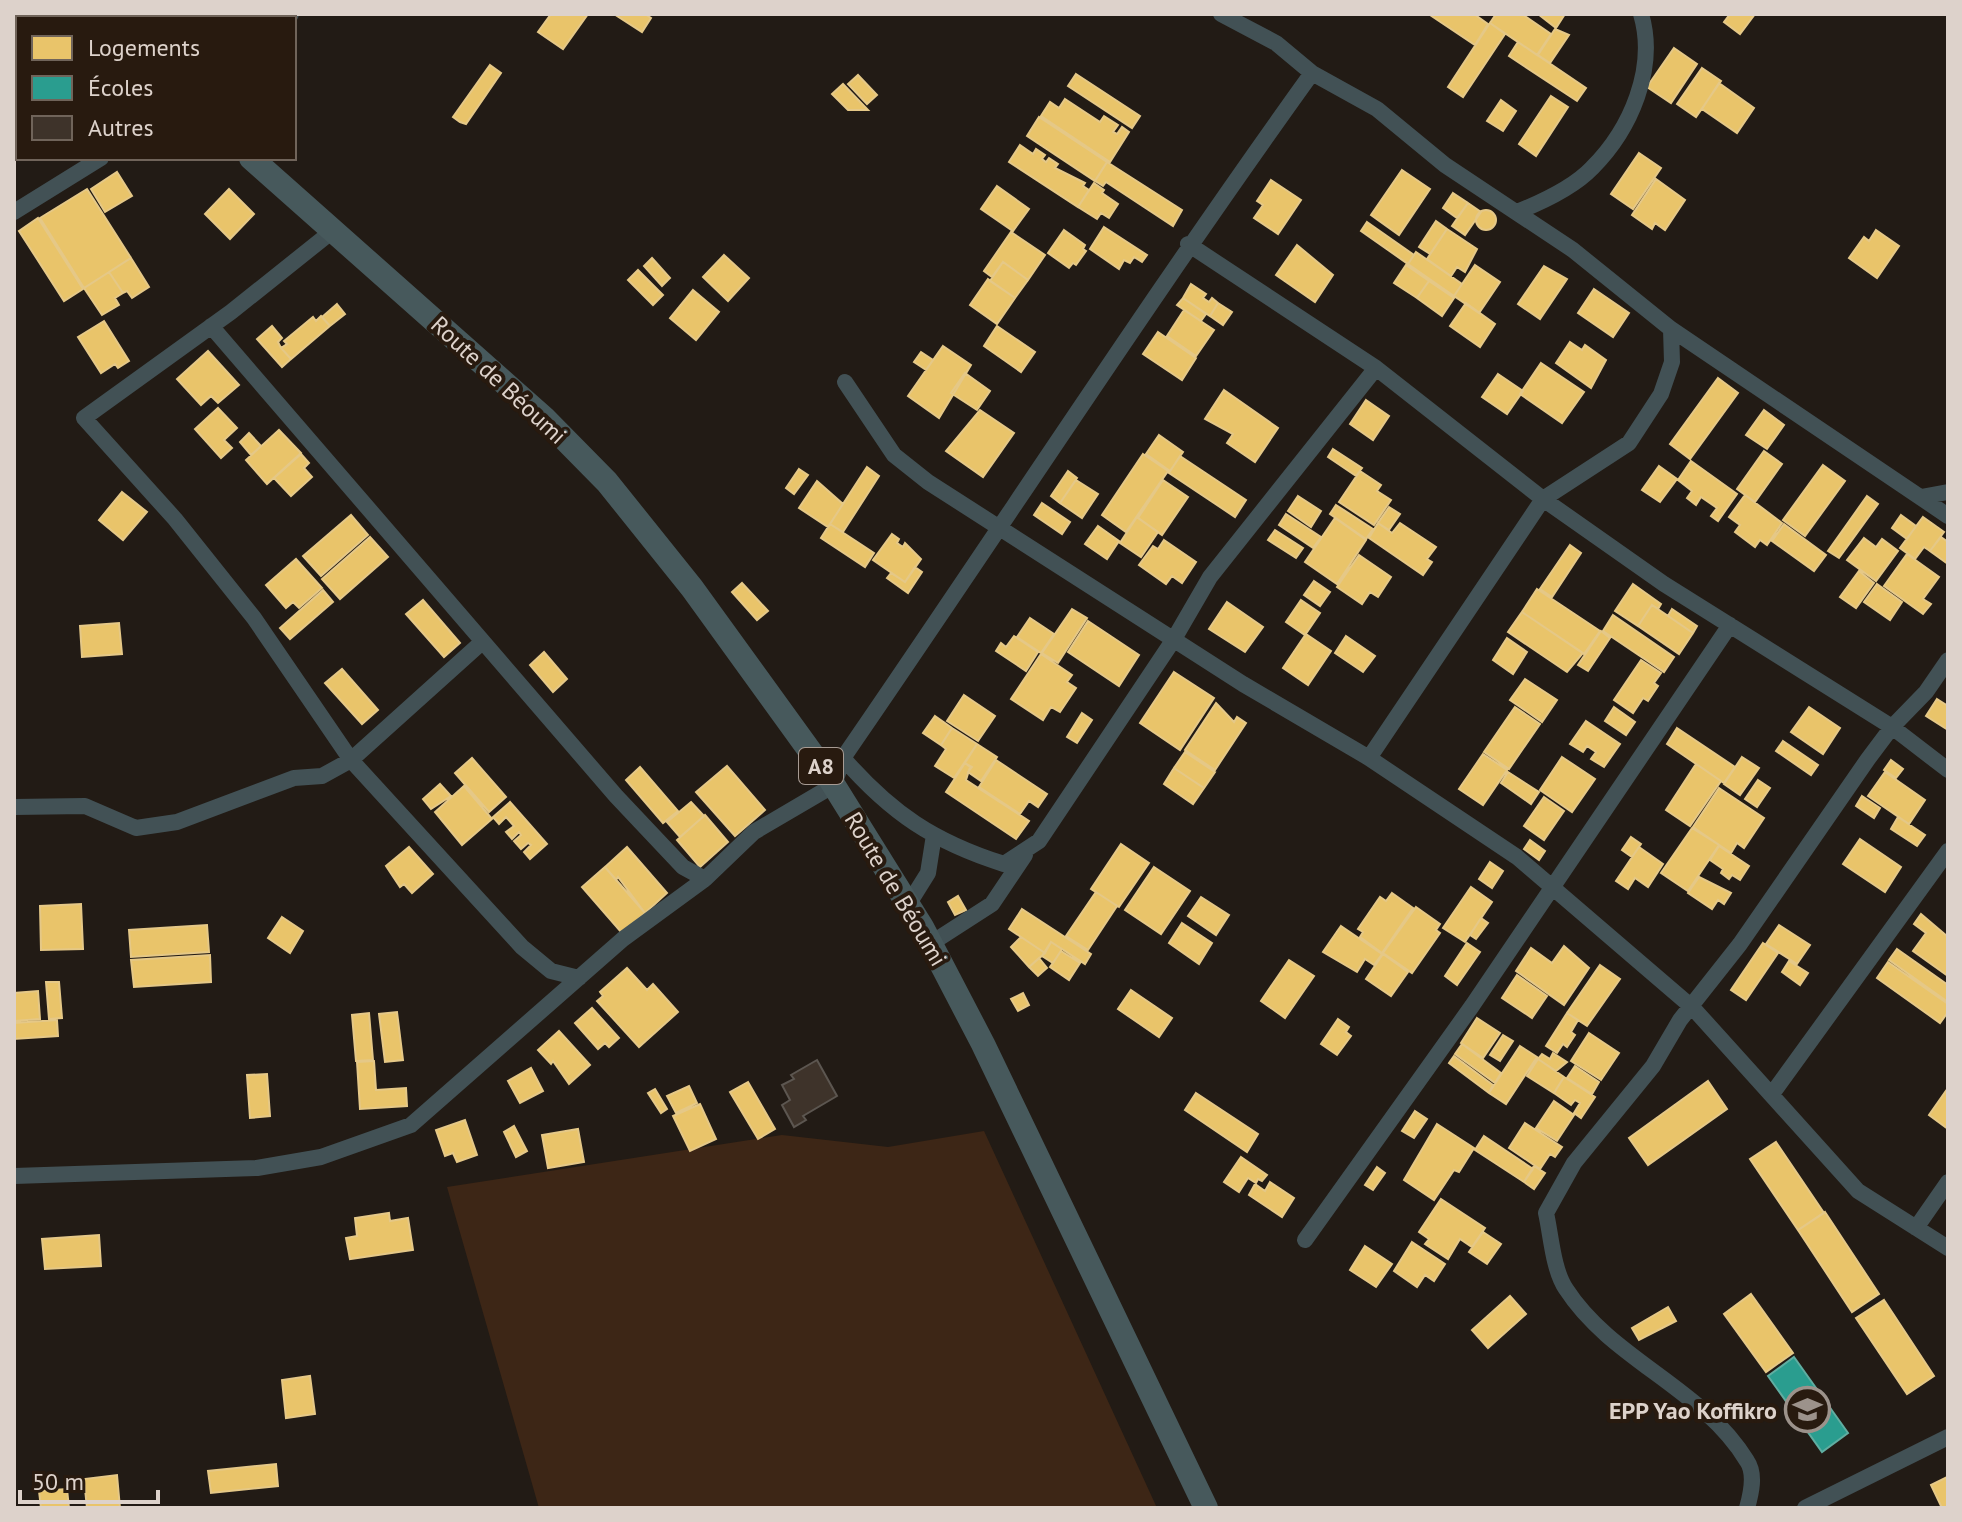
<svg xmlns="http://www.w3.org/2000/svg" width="1962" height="1522" font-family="'PT Sans',sans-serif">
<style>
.green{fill:#3d2616}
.homes{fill:#e9c46a;stroke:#e5c887;stroke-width:2}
.schools{fill:#2a9d8f;stroke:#60ada1;stroke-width:2}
.building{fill:#3e332a;stroke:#5c5650;stroke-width:2}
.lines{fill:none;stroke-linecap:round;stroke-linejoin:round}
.street{stroke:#425155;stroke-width:16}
.primary{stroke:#47595c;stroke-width:24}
.labels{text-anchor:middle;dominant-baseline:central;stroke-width:8;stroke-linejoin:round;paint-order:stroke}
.shield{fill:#281a0f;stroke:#a79b93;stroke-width:2}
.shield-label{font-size:22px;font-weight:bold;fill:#ddd2cb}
.street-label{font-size:24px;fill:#ddd2cb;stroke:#281a0f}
.poi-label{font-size:24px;font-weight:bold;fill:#ddd2cb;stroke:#281a0f;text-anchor:end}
</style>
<rect width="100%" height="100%" fill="#221b15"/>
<path class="green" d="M984,1131L1157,1508H539L447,1187L782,1135L888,1147Z"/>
<path class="homes" d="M551,14H588L563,49L538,32Z
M614,14H645L651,18L642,32Z
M1474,14L1488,24L1475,45L1430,15Z
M1496,14H1522L1551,34L1537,55L1490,23Z
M1538,14H1565L1556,28Z
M1730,14H1755L1740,34L1724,22Z
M1490,23L1505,34L1463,97L1448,87Z
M1555,29L1569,35L1550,63L1538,55Z
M1518,42L1586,88L1577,101L1509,56Z
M1674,48L1697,64L1671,103L1647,87Z
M490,65L501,73L466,124L460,122L453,117Z
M1702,68L1721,81L1696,117L1677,104Z
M1076,74L1140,116L1132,128L1068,86Z
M858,75L877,95L867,104L848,84Z
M1719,83L1754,108L1737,133L1702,109Z
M843,84L868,110H848L832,94Z
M1551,96L1568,107L1536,156L1519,144Z
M1065,99L1100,122L1104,116L1118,125L1113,132L1117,134L1122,127L1129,132L1110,162L1041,116L1050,102L1059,108Z
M1501,100L1516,111L1503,131L1487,121Z
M1039,117L1107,162L1095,181L1027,136Z
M1020,145L1033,154L1036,149L1045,155L1042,159L1046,162L1049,158L1058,164L1055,168L1085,183L1083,186L1089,190L1078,207L1009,162Z
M1639,153L1661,168L1633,209L1611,194Z
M1107,162L1182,210L1173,226L1106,182L1103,186L1095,181Z
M1402,170L1430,189L1399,235L1371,215Z
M117,172L132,196L105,212L91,189Z
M1656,179L1685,200L1665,230L1655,223L1652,229L1632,215Z
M1271,180L1301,200L1278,234L1254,218L1263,205L1257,201Z
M1094,183L1104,190L1102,193L1118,204L1109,218L1101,213L1097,219L1078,207Z
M997,186L1029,209L1013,231L981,209Z
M87,189L131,258L84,288L40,218Z
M229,189L254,214L230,239L205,214Z
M1453,193L1468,203L1457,218L1443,208Z
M1468,203L1481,212L1465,235L1452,226Z
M1476 220a10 10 0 1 1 20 0a10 10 0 1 1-20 0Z
M38,218L83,289L64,301L19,231Z
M1436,221L1447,229L1430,254L1419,247Z
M1367,222L1414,255L1408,264L1361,231Z
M1104,227L1147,255L1142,262L1134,257L1130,263L1124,260L1119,269L1090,249Z
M1447,229L1477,249L1465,272L1457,267L1451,276L1427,259Z
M1064,230L1085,245L1083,249L1086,251L1076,265L1073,263L1069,268L1048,253Z
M1876,230L1899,246L1877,278L1849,258L1864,237L1869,241Z
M1011,232L1045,255L1028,280L1003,262L992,277L984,271Z
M1297,245L1333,275L1315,302L1276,275Z
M1416,252L1462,284L1454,296L1408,264Z
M724,255L749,278L728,301L703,277Z
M131,258L149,287L132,298L127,291L123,293L109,272Z
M652,258L670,278L662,286L644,266Z
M1003,262L1028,280L1015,298L990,281Z
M1406,265L1429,281L1417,298L1394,283Z
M1475,265L1500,282L1479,313L1454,296Z
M1544,266L1567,279L1540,319L1518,304Z
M638,270L663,295L653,305L628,280Z
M109,272L123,293L115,298L119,305L102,315L84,288Z
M988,279L1015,298L997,324L970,305Z
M1429,281L1454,298L1442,316L1417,298Z
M1191,284L1206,294L1203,298L1209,302L1212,298L1218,303L1210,316L1183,298Z
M1594,289L1629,313L1613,337L1578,313Z
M693,290L719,312L696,340L670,318Z
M1183,298L1206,314L1201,321L1177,305Z
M1218,303L1232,312L1223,325L1210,316Z
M1466,303L1495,324L1480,347L1450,326Z
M337,304L345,314L330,326L322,317Z
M1184,310L1214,330L1196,356L1167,336Z
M321,316L330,326L291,359L281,348L287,344L284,341L313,317L316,321Z
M104,321L129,361L118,368L115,364L101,373L78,337Z
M272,326L282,338L278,342L281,348L291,359L282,367L257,339Z
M997,326L1035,352L1021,372L984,346Z
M1158,332L1196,358L1182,380L1143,354Z
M1570,342L1582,350L1585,345L1606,360L1591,388L1556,363Z
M943,346L971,365L939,418L908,396Z
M208,351L239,385L218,403L211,396L201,405L177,379Z
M921,352L933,360L926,370L914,362Z
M1541,363L1584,392L1562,423L1520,394Z
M965,373L990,391L977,410L951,393Z
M1498,374L1523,391L1507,414L1482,397Z
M1718,378L1738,393L1690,459L1670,444Z
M1224,390L1278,428L1255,462L1227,443L1233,434L1205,419Z
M1366,400L1389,416L1373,440L1350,424Z
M218,408L237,428L224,440L232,448L221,458L195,429Z
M980,410L1014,433L983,477L946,451Z
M1764,410L1784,425L1767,449L1746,435Z
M279,430L301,453L267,484L246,460Z
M249,433L261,446L251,455L240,442Z
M1159,435L1183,452L1170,471L1146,454Z
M1333,449L1362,468L1356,476L1328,457Z
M1764,451L1782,464L1755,502L1737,489Z
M301,454L309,463L304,468L312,477L291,496L274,478Z
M1143,454L1168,471L1126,532L1102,515Z
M1180,456L1246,500L1235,517L1169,473Z
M1691,461L1737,494L1718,521L1711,516L1717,508L1701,497L1696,505L1687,498L1692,491L1678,480Z
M1823,465L1845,481L1805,536L1783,520Z
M1659,466L1677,479L1660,502L1642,490Z
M867,467L879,476L843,532L830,524Z
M799,469L808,475L794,494L786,488Z
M1068,471L1077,478L1060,503L1051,496Z
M1360,471L1381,485L1377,491L1391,500L1374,525L1339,502Z
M1076,480L1098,494L1082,518L1060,503Z
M1163,480L1188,497L1162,535L1138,518Z
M817,481L843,504L828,527L799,508Z
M122,492L147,512L123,540L99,520Z
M1745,495L1782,523L1767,545L1760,540L1755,547L1735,532L1740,525L1729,517Z
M1298,496L1321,511L1311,527L1288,511Z
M1867,496L1878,504L1839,558L1828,551Z
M1042,503L1070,522L1062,534L1034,515Z
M1336,505L1373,529L1366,539L1330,514Z
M1389,507L1400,514L1389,530L1378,523Z
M1286,514L1321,537L1313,548L1279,525Z
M351,515L368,535L321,576L303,556Z
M1901,515L1916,526L1907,539L1892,528Z
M1137,517L1158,532L1141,557L1120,543Z
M1923,517L1944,532L1930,551L1924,547L1915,559L1900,548Z
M1335,518L1366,540L1337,584L1305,562Z
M1378,523L1392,533L1400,523L1436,547L1427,559L1432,562L1423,575L1369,538Z
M830,524L874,553L865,567L821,538Z
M1784,524L1826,555L1814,571L1772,541Z
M1098,526L1119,541L1107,559L1085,544Z
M1275,530L1303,548L1296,558L1268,540Z
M892,534L899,539L897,543L903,547L905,543L921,559L905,582L873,560Z
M370,537L388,557L340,599L322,579Z
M1941,537L1948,542V564L1930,551Z
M1864,538L1876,547L1882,539L1898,551L1876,581L1847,560Z
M1164,540L1196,562L1182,583L1172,576L1166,584L1139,565L1153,546L1158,549Z
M1570,545L1581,553L1552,597L1540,589Z
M1907,554L1939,577L1923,599L1931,604L1923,614L1884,586Z
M1359,555L1391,577L1378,597L1370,592L1362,604L1337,587Z
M296,559L322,588L299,608L293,602L286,608L266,585Z
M915,567L922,572L908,593L887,578L891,573L905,582Z
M1859,571L1874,583L1856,608L1840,597Z
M1314,581L1330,592L1320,606L1304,595Z
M742,583L768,611L757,620L732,592Z
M1633,584L1661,604L1658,609L1652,605L1638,626L1615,611Z
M1877,584L1902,602L1890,620L1864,602Z
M1537,589L1600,631L1584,654L1522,612Z
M323,590L333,602L290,639L280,628Z
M423,600L460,643L444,657L406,614Z
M1301,600L1320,613L1305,635L1286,622Z
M1227,602L1263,627L1245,652L1209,629Z
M1652,605L1693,633L1679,654L1638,626Z
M1072,609L1087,618L1058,663L1042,653Z
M1672,609L1697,626L1693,633L1668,616Z
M1522,612L1583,653L1567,672L1508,632Z
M1613,615L1674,657L1664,672L1603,631Z
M1030,618L1054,634L1041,653L1017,637Z
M1088,621L1139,655L1119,686L1068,652Z
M119,623L122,654L82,657L80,626Z
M1601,631L1610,638L1588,671L1578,665Z
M1306,634L1331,651L1308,685L1283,668Z
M1014,636L1038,652L1026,671L996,651L1001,643L1006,647Z
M1346,636L1375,656L1363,672L1335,653Z
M1507,638L1527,652L1513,674L1493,660Z
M544,652L567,679L553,692L530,665Z
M1041,654L1072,675L1067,682L1076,688L1060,712L1051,707L1043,720L1011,699Z
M1641,660L1661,673L1654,683L1658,686L1648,701L1643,698L1633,713L1614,700Z
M342,669L378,710L362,724L325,683Z
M1174,672L1214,698L1180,750L1140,723Z
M1525,679L1557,700L1542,722L1510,700Z
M964,695L995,716L978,741L947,721Z
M1937,699L1948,706V730L1926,716Z
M1216,703L1234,722L1237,717L1246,723L1215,770L1185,750Z
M1515,707L1540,724L1509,769L1484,752Z
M1614,707L1635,722L1626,735L1605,721Z
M1809,707L1840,728L1823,754L1791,732Z
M1082,713L1092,720L1077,743L1067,737Z
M935,716L952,728L941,745L923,733Z
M1586,721L1620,744L1604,767L1591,759L1596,752L1587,746L1583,752L1570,744Z
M952,728L977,744L954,778L935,766L946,749L941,745Z
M1677,728L1735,767L1724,783L1667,744Z
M1783,741L1818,765L1811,775L1776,751Z
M977,744L997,757L981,781L968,772L972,767L965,763Z
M1185,752L1215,772L1204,788L1174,768Z
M1483,754L1507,770L1483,805L1459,789Z
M1562,757L1595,779L1572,812L1540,790Z
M1742,757L1759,768L1740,795L1724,784Z
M472,758L506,797L489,812L455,773Z
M996,760L1047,794L1038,807L1029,801L1020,814L979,787Z
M1891,760L1903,769L1896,778L1884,770Z
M965,763L970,767L966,780L1029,821L1016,839L946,792Z
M1696,764L1721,781L1690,826L1666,810Z
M727,766L765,810L735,836L696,792Z
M640,767L678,811L663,823L626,780Z
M1174,768L1204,788L1193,804L1164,784Z
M1508,772L1539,792L1531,804L1501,783Z
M1885,772L1925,800L1909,824L1868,796Z
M1758,780L1770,788L1757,807L1745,799Z
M440,784L451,796L431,809L423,799Z
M464,786L492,819L462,845L435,812Z
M1719,788L1764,818L1744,848L1737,843L1731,853L1693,827Z
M1862,796L1880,808L1874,818L1856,806Z
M1544,797L1564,811L1544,840L1524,826Z
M510,802L547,844L530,859L524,852L531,845L528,843L521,849L514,841L521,835L519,832L512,839L506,832L514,826L506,817L499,824L493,817Z
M691,802L704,816L680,837L667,822Z
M705,815L728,842L700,867L677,840Z
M1898,817L1925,835L1917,846L1891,829Z
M1692,828L1719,845L1688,891L1661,873Z
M1631,837L1641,844L1632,857L1622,850Z
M1860,839L1901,867L1885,892L1843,864Z
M1530,840L1545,851L1539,860L1524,849Z
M1121,844L1149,863L1119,907L1091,889Z
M1719,846L1749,866L1740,880L1732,875L1729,879L1721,873L1723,869L1710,860Z
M409,847L433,874L412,893L404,884L400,887L386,866Z
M627,847L667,893L645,913L618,877L616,880L605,867Z
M1639,847L1663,864L1648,887L1635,878L1628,889L1616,881Z
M1490,862L1503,871L1492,888L1479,879Z
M605,867L645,913L622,933L582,887Z
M1154,867L1190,891L1161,934L1125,910Z
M1699,877L1731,893L1724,904L1718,900L1712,909L1688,893Z
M1471,887L1492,902L1465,942L1443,928Z
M1096,892L1117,906L1088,950L1066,936Z
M1392,893L1413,908L1382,953L1360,937L1363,932L1358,929L1380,897L1386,901Z
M958,896L966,910L955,915L948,902Z
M1201,897L1229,915L1216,935L1188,916Z
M81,904L83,949L41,950L40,906Z
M1416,907L1440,924L1436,930L1440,933L1412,973L1383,953Z
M1022,909L1091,954L1085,964L1051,942L1045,953L1009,929Z
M1921,914L1948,937V976L1913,951L1926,933L1914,924Z
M282,917L303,931L290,953L268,938Z
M1481,918L1488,923L1476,939L1470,935Z
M1182,923L1212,943L1199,964L1169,943Z
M207,925L209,952L131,957L129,930Z
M1779,925L1810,945L1797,964L1766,944Z
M1341,926L1382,954L1374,965L1365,959L1357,972L1323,952Z
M1021,937L1045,953L1029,967L1011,947Z
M1051,942L1062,949L1053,963L1042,956Z
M1467,943L1480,952L1457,985L1445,976Z
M1763,943L1778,953L1746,1000L1731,990Z
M1564,946L1589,968L1564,1005L1516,971L1531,948L1552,963Z
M1897,949L1948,985V1002L1889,960Z
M1061,951L1080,963L1069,980L1050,967Z
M1383,954L1408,972L1391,996L1366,979Z
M210,955L211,982L134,987L131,960Z
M1039,958L1047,968L1038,976L1029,967Z
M1289,960L1314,976L1285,1018L1261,1001Z
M1789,961L1808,973L1800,985L1782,972Z
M1888,962L1948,1004V1012L1940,1023L1877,978Z
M1600,965L1620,979L1587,1026L1567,1013Z
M627,968L647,990L653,984L678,1012L639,1047L597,1001L603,996L600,992Z
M1517,975L1547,996L1532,1018L1502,998Z
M46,982H59L62,1018L49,1019Z
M1131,990L1172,1018L1159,1037L1118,1009Z
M38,991L40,1019L14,1021V993Z
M1023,993L1029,1005L1018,1011L1011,999Z
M592,1008L619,1038L609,1047L605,1043L598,1049L575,1023Z
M397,1012L403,1060L385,1062L379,1014Z
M369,1013L373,1060L356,1061L352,1015Z
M1567,1013L1578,1020L1571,1032L1575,1035L1567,1047L1563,1044L1557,1053L1546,1046Z
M1477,1018L1500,1033L1483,1058L1461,1043Z
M1338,1019L1349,1027L1346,1032L1351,1036L1337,1055L1321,1044Z
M57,1020L58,1036L14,1039V1023Z
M559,1031L590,1065L569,1084L553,1061L551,1064L538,1050Z
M1589,1033L1619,1053L1601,1080L1571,1061Z
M1503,1035L1513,1041L1500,1061L1490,1055Z
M1462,1044L1501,1073L1495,1083L1455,1054Z
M1520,1046L1537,1057L1506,1104L1489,1093Z
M1553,1053L1567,1062L1556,1071L1538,1059L1542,1054L1550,1059Z
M1454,1056L1493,1085L1489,1093L1449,1063Z
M1538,1059L1564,1077L1554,1093L1527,1076Z
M374,1061L376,1090L406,1088L407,1106L360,1109L357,1062Z
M1575,1066L1599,1082L1592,1094L1567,1078Z
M531,1068L543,1091L520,1103L508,1081Z
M267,1074L270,1116L250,1118L247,1075Z
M1564,1077L1595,1097L1581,1118L1574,1113L1580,1103L1575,1100L1571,1105L1554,1093Z
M1708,1081L1727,1109L1648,1165L1629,1138Z
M748,1082L775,1129L758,1139L730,1092Z
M689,1086L697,1103L676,1113L667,1096Z
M1948,1088V1129L1929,1115Z
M655,1089L667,1109L661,1113L648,1093Z
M1196,1093L1258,1134L1247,1152L1185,1110Z
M1554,1101L1574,1115L1557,1141L1536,1128Z
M700,1104L716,1139L690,1151L673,1116Z
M1415,1111L1427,1119L1414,1138L1402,1131Z
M465,1120L477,1155L457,1162L453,1153L445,1156L436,1130Z
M1525,1123L1562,1147L1555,1157L1550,1154L1540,1169L1509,1148Z
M1437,1124L1474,1148L1459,1172L1454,1170L1434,1200L1404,1180Z
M514,1126L527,1151L516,1157L504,1132Z
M578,1129L584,1162L548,1168L542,1135Z
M1484,1136L1533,1169L1524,1182L1475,1150Z
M1776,1142L1824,1213L1798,1230L1750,1159Z
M1241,1157L1267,1175L1262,1181L1258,1179L1256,1183L1248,1178L1239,1192L1224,1182Z
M1534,1166L1545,1173L1534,1189L1524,1182Z
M1377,1167L1385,1173L1373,1190L1365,1185Z
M1270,1182L1294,1198L1282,1217L1249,1195L1255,1184L1265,1191Z
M1441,1199L1485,1228L1472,1247L1460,1239L1448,1259L1425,1244L1429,1239L1419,1232Z
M1825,1212L1879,1294L1852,1312L1798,1230Z
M389,1213L390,1221L408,1218L413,1250L350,1259L346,1238L357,1236L355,1218Z
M1483,1232L1501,1244L1487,1264L1469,1252Z
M99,1235L101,1266L45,1269L42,1239Z
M1412,1242L1445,1264L1434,1281L1425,1275L1417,1287L1394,1271Z
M1365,1246L1392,1264L1376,1287L1350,1270Z
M1751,1294L1793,1353L1766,1372L1724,1314Z
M1510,1296L1526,1314L1488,1348L1472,1330Z
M1884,1300L1934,1376L1907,1394L1856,1318Z
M1668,1307L1676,1321L1639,1340L1632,1328Z
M310,1376L315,1414L286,1418L282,1380Z
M276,1464L278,1486L211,1493L208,1471Z
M117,1475L120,1508H87L84,1479Z
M1947,1477L1948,1508H1942L1931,1485Z
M67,1489L69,1508H41L39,1491Z"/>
<path class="schools" d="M1794,1357L1848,1433L1822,1452L1768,1376Z"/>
<path class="building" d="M817,1060L837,1096L803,1116L806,1120L794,1127L782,1105L790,1100L782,1085L794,1079L791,1075Z"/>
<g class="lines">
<path class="street" d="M1221,14L1276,43L1312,73L1377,109L1445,165L1573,250L1671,329L1948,516
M14,17L18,21
M289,18L291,14
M14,212L101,158
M1517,212C1542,202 1573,188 1592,168C1631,129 1657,68 1641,14
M335,229L231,312L84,418L175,519L254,618L351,760L522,947L551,971L579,978
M1188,244L1376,368L1543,499L1664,584L1892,727L1948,770
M211,326L616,796L683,867L705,879
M845,382L894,455L928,482L1243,684L1369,758L1517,857L1693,1008L1858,1191L1948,1248
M1921,497L1948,492
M843,758C891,813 934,842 1004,864L1039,841L1174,639L1210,577L1376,368
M1369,758L1543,499L1629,443L1661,394L1672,362L1671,329
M14,807L85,806L136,828L177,822L294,778L322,776L351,760L481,643
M908,905L928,873L934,835
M930,944L992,904L1025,855
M1772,1094L1948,851
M14,1176L257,1168L321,1157L411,1125L623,939L705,879L754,832L834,785L843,758C1000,530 1150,298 1312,73
M1916,1228L1948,1182
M1305,1240L1472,1006L1730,625
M1747,1508C1751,1494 1756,1474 1747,1461C1703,1388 1612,1360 1566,1289C1553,1270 1551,1235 1546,1213L1574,1163L1653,1066L1680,1020L1740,944L1868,759L1892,727L1926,692L1948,660
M1805,1508L1948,1437"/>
<path class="primary" d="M90,14L94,18
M251,158L544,418L607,482L692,588L828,776L922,927L983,1044L1206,1508"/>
</g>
<defs>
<symbol id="school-ring" viewBox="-11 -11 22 22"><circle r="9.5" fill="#281a0f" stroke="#9c928b" stroke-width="1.5"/><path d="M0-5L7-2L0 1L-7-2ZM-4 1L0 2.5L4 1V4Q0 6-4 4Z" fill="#9c928b"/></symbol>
</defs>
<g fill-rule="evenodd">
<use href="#school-ring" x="1782" y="1384" width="51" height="51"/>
</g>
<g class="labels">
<rect class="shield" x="799" y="748" width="44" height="36" rx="6"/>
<g class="shield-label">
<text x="821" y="766">A8</text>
</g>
<g class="street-label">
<text transform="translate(499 380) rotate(43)">Route de Béoumi</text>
<text transform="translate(896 889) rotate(59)">Route de Béoumi</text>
</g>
<g class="poi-label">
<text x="1777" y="1410">EPP Yao Koffikro</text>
</g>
</g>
<rect width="1962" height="1522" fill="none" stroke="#ddd2cb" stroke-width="32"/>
<rect x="16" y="16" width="280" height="144" fill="#281a0f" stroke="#70645a" stroke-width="2"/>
<rect x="32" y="36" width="40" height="24" fill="#e9c46a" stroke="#70645a" stroke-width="2"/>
<text x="88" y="56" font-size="24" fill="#ddd2cb">Logements</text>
<rect x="32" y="76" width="40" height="24" fill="#2a9d8f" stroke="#70645a" stroke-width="2"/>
<text x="88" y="96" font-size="24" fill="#ddd2cb">Écoles</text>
<rect x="32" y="116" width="40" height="24" fill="#3e332a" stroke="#70645a" stroke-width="2"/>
<text x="88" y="136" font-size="24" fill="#ddd2cb">Autres</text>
<path d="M20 1490v12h138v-12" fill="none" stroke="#ddd2cb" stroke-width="4"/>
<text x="32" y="1490" font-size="24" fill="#ddd2cb" stroke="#281a0f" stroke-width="6" paint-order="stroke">50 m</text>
</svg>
